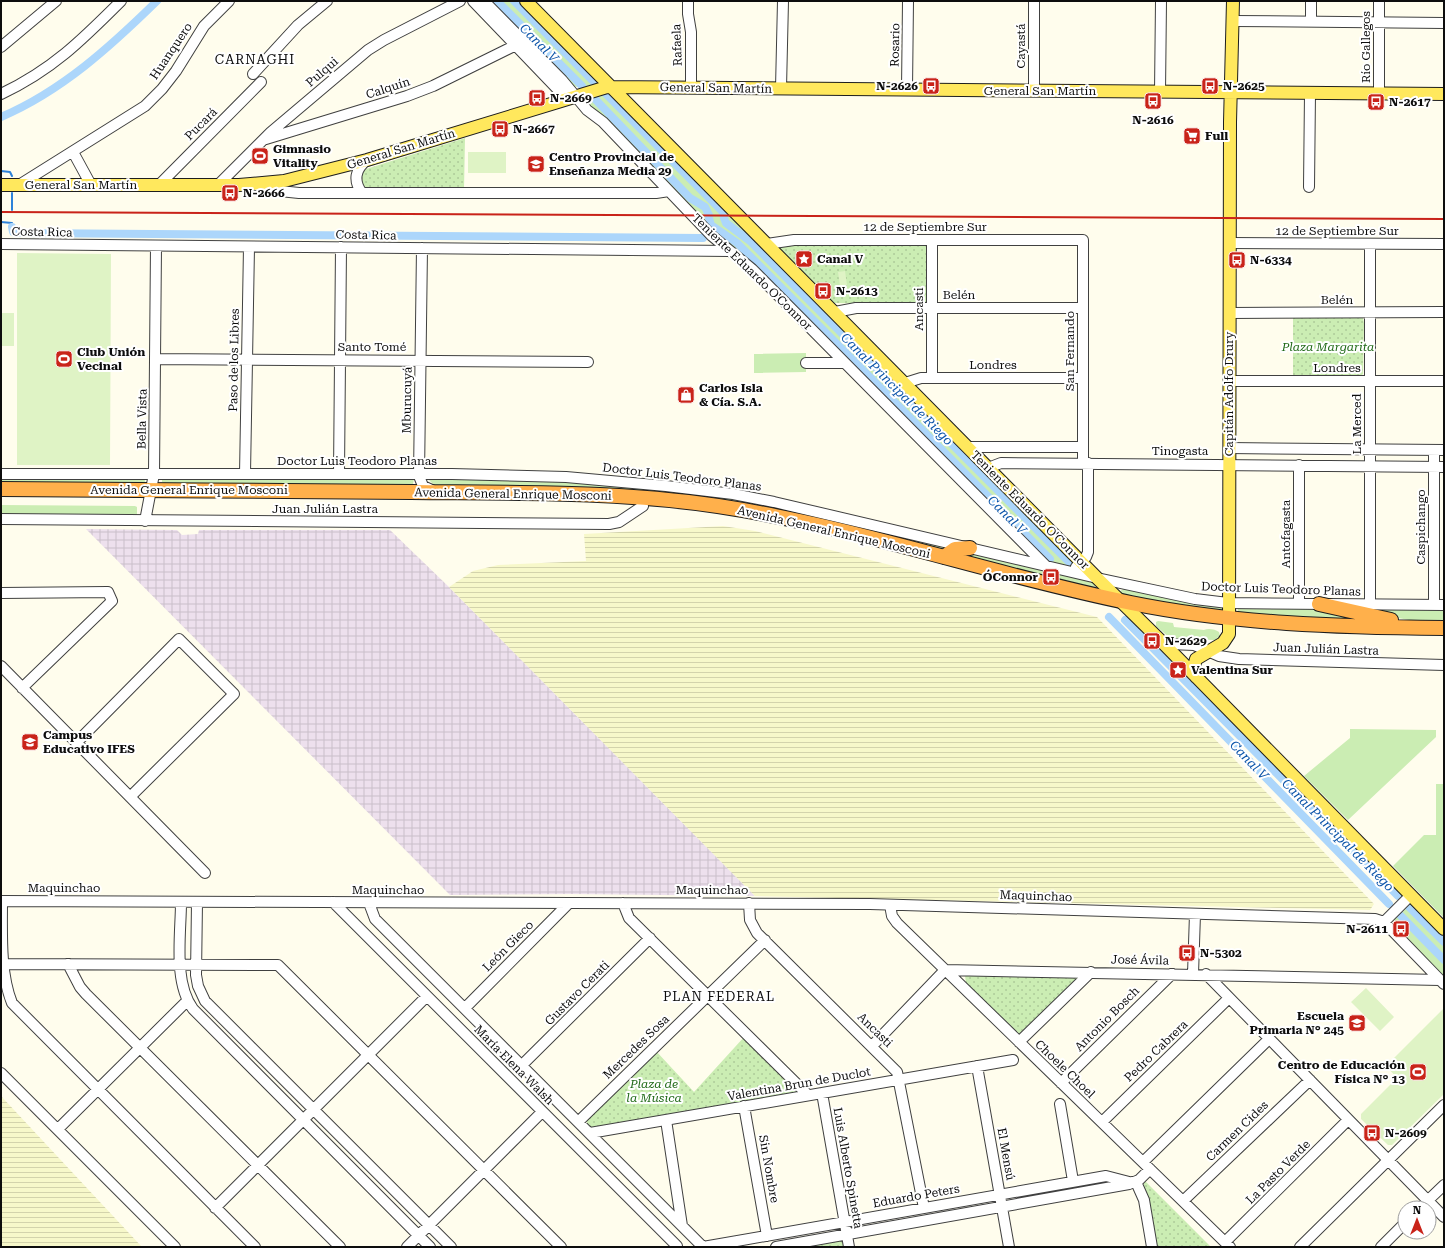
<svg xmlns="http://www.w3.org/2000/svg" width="1445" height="1248" font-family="'Roboto Serif',serif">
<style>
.industrial{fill:url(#industrial-grid)}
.farmland{fill:url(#farmland-rules)}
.grass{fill:#cbedb3}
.park{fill:url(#park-dots)}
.pitch{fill:#dff3c5}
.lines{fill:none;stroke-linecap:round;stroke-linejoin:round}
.stream{stroke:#2d82d9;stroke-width:2}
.canal{stroke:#acd6fb;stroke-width:8}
.minor-casing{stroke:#404040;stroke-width:12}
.major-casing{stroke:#1e1e1e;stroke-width:14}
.highway-casing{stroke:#1e1e1e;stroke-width:16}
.minor{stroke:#fff;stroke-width:10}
.major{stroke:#ffe85d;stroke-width:12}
.highway{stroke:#ffb04b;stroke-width:14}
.rail{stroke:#c92319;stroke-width:2}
.labels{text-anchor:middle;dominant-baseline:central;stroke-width:4;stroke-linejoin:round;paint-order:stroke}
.street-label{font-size:12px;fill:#0d0d0d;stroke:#fff}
.poi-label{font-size:12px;font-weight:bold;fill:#0d0d0d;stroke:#fff;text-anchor:start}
.park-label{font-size:12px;font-style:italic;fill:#206a18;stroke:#fff}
.water-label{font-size:13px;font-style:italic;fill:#0b54a9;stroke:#fff}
.neighbourhood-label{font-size:13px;letter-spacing:1px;fill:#0d0d0d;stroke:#fff}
</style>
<defs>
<pattern id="industrial-grid" width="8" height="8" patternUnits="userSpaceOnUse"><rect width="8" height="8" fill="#ede0ed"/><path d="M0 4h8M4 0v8" fill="none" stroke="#cabfca"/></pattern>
<pattern id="farmland-rules" width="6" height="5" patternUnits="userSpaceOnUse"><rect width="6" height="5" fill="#f7f8ca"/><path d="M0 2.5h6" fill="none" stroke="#d3d3ac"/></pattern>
<pattern id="park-dots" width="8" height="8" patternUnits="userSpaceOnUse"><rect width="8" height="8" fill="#cbedb3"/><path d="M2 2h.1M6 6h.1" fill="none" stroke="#adca99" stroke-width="1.8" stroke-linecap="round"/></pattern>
</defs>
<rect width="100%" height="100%" fill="#fffded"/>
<path class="industrial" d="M86,529L177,530L182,535L198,534L199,530H390L449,587L755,896L572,894L450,895Z"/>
<path class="farmland" d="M723,526L755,531L1097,617L1374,904L1370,910L755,896L449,587L473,571L498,565L586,561L584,534Z
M1,1096L142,1247H1Z"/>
<path class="grass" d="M490,1H521L597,81L596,83L582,88L573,86Z
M610,92L1073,561L1069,566L1047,561L592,110L586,102L587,99Z
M806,353V372L754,373V354Z
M1,477L144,478L146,484L127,486L123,482H1Z
M162,478L414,479L413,484L409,485L164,483L162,482Z
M428,479H544L734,498L948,547L947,551L789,514L434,485Z
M1,505L135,506L137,507V515H1Z
M961,550L1090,580L1094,583L1095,587L1093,589L1075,586L1072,582L957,555Z
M1125,588L1223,607L1221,611L1123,596L1120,591Z
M1318,607L1363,619L1313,618L1238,612V608Z
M1341,607L1444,609V622L1414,621Z
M1158,621L1173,623L1174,627L1204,630C1208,628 1215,629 1219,632L1220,636L1215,640L1171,639L1156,626V622Z
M1350,729L1436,730V737L1348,820L1304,776L1350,738Z
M1436,784H1444V918L1393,866L1424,835H1436Z
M1413,904L1444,935V977L1394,926L1395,919L1410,905Z"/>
<path class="park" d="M465,138L464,189L367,188L362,185L360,174L366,169Z
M779,245H924L927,247L928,301L923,304L834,303L778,247Z
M1293,317L1363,318L1364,323L1363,374L1359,377H1293Z
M965,975L1080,977L1019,1034L1015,1033L966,984Z
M745,1036L798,1092L592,1129L587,1124V1120L656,1051L694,1092Z
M1145,1181L1211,1247H1156L1143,1186Z
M841,1240L845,1247H790Z"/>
<path class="pitch" d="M468,152H506V173H468Z
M17,253L111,254L110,465H17Z
M845,271L847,285L840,286L838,272Z
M1,313H14V346H1Z
M1366,988L1394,1017L1380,1031L1351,1002Z
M1444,1008V1094L1392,1145H1388L1361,1119V1114L1397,1078L1386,1066Z"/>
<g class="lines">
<path class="stream" d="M1,171L10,172L12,176
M12,193V210
M1,222L12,223"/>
<path class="canal" d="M497,1L582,86
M514,1L593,81
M605,93L722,211L724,215
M592,96L690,198L705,207L709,215
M1,117C62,91 111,46 157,1
M709,218L711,225L737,243L1050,559
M724,218L726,223L750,241L1069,562
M12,227L13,232L17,233L703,238
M1109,617L1389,904
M1125,620L1398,896
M1409,907L1444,942
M1401,916L1444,960"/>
<defs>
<path id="minor" d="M473,1L567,99
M484,1L562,80L587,110L603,122L712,236L752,269L1047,567
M688,1V14L691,32V88
M1233,21L1444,23
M1311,22V1
M1,47L56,1
M253,74L298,25L327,1
M781,88L783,1
M907,89L908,1
M1034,91V1
M1160,92L1161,1
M1379,93V1
M1,94C52,70 82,40 121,1
M266,139L407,96L433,86L516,45
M73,152L91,185
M19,185L145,106L162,89L176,71L204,26L229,1
M159,185L261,82
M218,185L271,132L368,50L384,40L460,1
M256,185L280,191L299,193H656L669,191
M1309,187L1310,93
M362,193C353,181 355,169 367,160
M1230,243L1444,244
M1,244L730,251
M767,244L794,240H1083V463
M422,248L419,476L423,486L434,491
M835,312L856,308H1083
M1230,313L1444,312
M155,359L588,362
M806,363H845
M932,378V240
M1229,381H1444
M905,383L921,378H1083
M968,447H1083
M1229,448L1444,450
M1299,465V603
M988,468L1001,463L1444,467
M1,474H452L566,477L666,486L733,494L774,502L1097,578L1195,599L1228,603L1444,605
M245,474L249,247
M339,474L341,247
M1,519L609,524L619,522L643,506
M145,521L154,474L156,246
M1076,567L1086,557L1088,552V463
M1,593L108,592L112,601L22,688
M1370,604V244
M1434,605V450
M1161,641L1170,644L1194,645L1219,656L1239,659L1444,665
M1,666L205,873
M76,743L179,639L234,694L130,797
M1,901L870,904L1375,919L1384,922L1444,984
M2,901C2,934 0,973 12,1003L255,1247
M181,902C181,934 173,982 193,1009L430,1247
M197,902L196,975L198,986L205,1001L451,1247
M333,902L677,1246
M369,903L375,919L703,1247
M623,903L629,918L808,1095
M749,903L750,920L757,933L897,1072L924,1208
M890,905L892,916L897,923L1230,1247
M1384,922L1411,895
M1,964L278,965L561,1247
M68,964L80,987L86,994L340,1247
M1193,974L1195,914
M1206,974L1444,1217
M465,1008L569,903
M1019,1042L1091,972
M872,1046L945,970L1440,980
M522,1065L650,938
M977,1066L1009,1247
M1,1073L175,1247
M1061,1083L1172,974
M822,1093L849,1247
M1060,1104L1073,1181
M744,1106L767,1236
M666,1120L682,1226
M578,1122L765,940
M1102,1122L1229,998
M58,1129L187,1001
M590,1133L1013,1060
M1143,1162L1269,1039
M1136,1182L1144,1200L1152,1247
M1183,1201L1310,1080
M215,1208L427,996
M1420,1208L1444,1185
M1225,1242L1348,1120
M407,1247L542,1112
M703,1247L1106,1176L1133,1183
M776,1247L1129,1184L1139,1180L1150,1169
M1300,1247L1444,1105
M1381,1247L1405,1223"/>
<path id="major" d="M526,1L1097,578L1161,641L1444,929
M1,185H239L284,181L367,160L607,87L1444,94
M1196,677L1193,670L1196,659L1223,643L1229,634L1230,122L1233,1"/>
<path id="highway" d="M1,489C138,490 274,491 411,492C513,493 616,491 718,506C858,527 992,575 1131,603C1234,624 1339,627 1444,628
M944,557L955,549L970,548
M1319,604L1391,620"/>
</defs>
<use href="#minor" class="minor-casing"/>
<use href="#major" class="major-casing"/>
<use href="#highway" class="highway-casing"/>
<use href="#minor" class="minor"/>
<use href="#major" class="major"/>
<use href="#highway" class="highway"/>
<path class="rail" d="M1,212L1444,219"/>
</g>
<defs>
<symbol id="bus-square" viewBox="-11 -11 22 22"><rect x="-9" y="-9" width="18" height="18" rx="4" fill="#c92319" stroke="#fff"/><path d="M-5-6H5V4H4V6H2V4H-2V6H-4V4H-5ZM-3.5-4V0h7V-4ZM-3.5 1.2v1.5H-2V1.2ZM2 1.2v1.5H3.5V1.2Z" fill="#fff"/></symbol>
<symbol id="supermarket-square" viewBox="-11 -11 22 22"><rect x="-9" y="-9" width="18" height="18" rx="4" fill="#c92319" stroke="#fff"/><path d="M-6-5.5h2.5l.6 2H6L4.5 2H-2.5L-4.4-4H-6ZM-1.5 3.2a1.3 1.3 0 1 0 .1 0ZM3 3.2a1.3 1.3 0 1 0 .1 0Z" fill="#fff"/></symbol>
<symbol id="stadium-square" viewBox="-11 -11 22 22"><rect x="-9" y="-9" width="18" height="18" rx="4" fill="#c92319" stroke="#fff"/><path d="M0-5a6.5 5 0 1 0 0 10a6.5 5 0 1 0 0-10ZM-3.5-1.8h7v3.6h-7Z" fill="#fff"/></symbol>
<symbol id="school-square" viewBox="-11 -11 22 22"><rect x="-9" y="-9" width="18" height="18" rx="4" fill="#c92319" stroke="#fff"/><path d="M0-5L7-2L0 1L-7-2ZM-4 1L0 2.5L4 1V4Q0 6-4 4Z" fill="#fff"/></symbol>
<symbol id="sight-square" viewBox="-11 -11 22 22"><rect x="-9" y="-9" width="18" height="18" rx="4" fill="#c92319" stroke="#fff"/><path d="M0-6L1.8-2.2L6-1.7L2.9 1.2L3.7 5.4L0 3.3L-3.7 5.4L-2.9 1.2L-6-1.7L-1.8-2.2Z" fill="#fff"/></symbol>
<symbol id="shop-square" viewBox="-11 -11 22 22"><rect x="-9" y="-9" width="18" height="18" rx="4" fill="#c92319" stroke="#fff"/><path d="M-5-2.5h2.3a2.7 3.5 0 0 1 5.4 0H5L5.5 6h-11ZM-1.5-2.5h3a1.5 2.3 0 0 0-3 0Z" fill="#fff"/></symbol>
</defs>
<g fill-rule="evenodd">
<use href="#bus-square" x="921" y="76" width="20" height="20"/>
<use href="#bus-square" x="1200" y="76" width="20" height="20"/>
<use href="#bus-square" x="527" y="88" width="20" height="20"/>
<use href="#bus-square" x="1143" y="91" width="20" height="20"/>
<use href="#bus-square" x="1366" y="92" width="20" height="20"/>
<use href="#bus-square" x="490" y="119" width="20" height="20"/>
<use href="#supermarket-square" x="1182" y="126" width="20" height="20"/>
<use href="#stadium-square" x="250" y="146" width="20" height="20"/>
<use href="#school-square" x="526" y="154" width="20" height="20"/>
<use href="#bus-square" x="220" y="183" width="20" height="20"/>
<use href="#sight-square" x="794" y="249" width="20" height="20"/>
<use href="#bus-square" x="1227" y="250" width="20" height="20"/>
<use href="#bus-square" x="813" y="281" width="20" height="20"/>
<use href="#stadium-square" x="54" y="349" width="20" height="20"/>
<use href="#shop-square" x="676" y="385" width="20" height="20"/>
<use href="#bus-square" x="1041" y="567" width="20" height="20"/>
<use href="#bus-square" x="1142" y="631" width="20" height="20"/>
<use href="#sight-square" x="1168" y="660" width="20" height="20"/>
<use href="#school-square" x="20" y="732" width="20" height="20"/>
<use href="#bus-square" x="1391" y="919" width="20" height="20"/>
<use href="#bus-square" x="1177" y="943" width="20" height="20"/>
<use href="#school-square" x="1347" y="1013" width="20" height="20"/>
<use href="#stadium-square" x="1408" y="1062" width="20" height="20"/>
<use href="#bus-square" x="1362" y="1123" width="20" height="20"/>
</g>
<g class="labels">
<g class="street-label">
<text transform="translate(677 45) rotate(-92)">Rafaela</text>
<text transform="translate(895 45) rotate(-89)">Rosario</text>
<text transform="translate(1021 46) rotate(-90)">Cayastá</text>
<text transform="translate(1366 47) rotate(-90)">Río Gallegos</text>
<text transform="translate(171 51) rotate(-56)">Huanquero</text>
<text transform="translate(322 72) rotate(-41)">Pulqui</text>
<text transform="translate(388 88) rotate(-18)">Calquín</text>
<text transform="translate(716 88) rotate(1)">General San Martín</text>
<text x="1040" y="91">General San Martín</text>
<text transform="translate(201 124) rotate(-45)">Pucará</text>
<text transform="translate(401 149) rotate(-17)">General San Martín</text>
<text x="81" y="185">General San Martín</text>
<text x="925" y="227">12 de Septiembre Sur</text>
<text x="1337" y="231">12 de Septiembre Sur</text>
<text transform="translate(42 232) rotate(1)">Costa Rica</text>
<text transform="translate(366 235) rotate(1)">Costa Rica</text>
<text transform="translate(752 272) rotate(44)">Teniente Eduardo O'Connor</text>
<text x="959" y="295">Belén</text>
<text x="1337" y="300">Belén</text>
<text transform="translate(919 309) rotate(-90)">Ancasti</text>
<text x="372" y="347">Santo Tomé</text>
<text transform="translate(1070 351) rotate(-90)">San Fernando</text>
<text transform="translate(234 360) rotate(-89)">Paso de los Libres</text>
<text x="993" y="365">Londres</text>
<text x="1337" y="368">Londres</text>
<text transform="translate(1229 394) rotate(-90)">Capitán Adolfo Drury</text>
<text transform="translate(407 400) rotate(-89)">Mburucuyá</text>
<text transform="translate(142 419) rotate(-89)">Bella Vista</text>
<text transform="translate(1357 424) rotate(-90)">La Merced</text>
<text x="1180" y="451">Tinogasta</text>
<text x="357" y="461">Doctor Luis Teodoro Planas</text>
<text transform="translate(682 477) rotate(7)">Doctor Luis Teodoro Planas</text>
<text x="189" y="490">Avenida General Enrique Mosconi</text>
<text transform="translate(513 494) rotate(1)">Avenida General Enrique Mosconi</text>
<text x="325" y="509">Juan Julián Lastra</text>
<text transform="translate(1030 510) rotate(45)">Teniente Eduardo O'Connor</text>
<text transform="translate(1421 527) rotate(-90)">Caspichango</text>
<text transform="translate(834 532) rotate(13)">Avenida General Enrique Mosconi</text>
<text transform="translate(1286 534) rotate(-90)">Antofagasta</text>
<text transform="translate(1281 589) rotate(2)">Doctor Luis Teodoro Planas</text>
<text transform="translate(1326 649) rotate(2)">Juan Julián Lastra</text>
<text x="64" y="888">Maquinchao</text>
<text x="388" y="890">Maquinchao</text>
<text x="712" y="890">Maquinchao</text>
<text transform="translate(1036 896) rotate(2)">Maquinchao</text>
<text transform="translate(508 946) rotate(-45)">León Gieco</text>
<text transform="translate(1140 960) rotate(1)">José Ávila</text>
<text transform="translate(577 993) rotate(-45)">Gustavo Cerati</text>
<text transform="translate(1107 1019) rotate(-45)">Antonio Bosch</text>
<text transform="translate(875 1030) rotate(44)">Ancasti</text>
<text transform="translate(636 1047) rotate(-44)">Mercedes Sosa</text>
<text transform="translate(1156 1051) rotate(-44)">Pedro Cabrera</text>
<text transform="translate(514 1065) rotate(45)">María Elena Walsh</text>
<text transform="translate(1065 1069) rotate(44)">Choele Choel</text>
<text transform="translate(799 1084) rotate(-10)">Valentina Brun de Duclot</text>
<text transform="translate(1237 1131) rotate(-44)">Carmen Cides</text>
<text transform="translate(1006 1154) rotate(80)">El Mensú</text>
<text transform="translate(848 1168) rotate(80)">Luis Alberto Spinetta</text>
<text transform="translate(769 1169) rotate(80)">Sin Nombre</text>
<text transform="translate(1278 1172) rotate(-45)">La Pasto Verde</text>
<text transform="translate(916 1196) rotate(-10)">Eduardo Peters</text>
</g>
<g class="poi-label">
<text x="918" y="86" text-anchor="end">N-2626</text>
<text x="1223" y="86">N-2625</text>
<text x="550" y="98">N-2669</text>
<text x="1389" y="102">N-2617</text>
<text x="1153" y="120" text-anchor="middle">N-2616</text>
<text x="513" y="129">N-2667</text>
<text x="1205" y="136">Full</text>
<text x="273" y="149">Gimnasio<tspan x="273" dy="14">Vitality</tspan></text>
<text x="549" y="157">Centro Provincial de<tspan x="549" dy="14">Enseñanza Media 29</tspan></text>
<text x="243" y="193">N-2666</text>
<text x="817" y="259">Canal V</text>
<text x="1250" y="260">N-6334</text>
<text x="836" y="291">N-2613</text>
<text x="77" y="352">Club Unión<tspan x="77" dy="14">Vecinal</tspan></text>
<text x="699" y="388">Carlos Isla<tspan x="699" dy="14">&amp; Cía. S.A.</tspan></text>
<text x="1038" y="577" text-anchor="end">O´Connor</text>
<text x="1165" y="641">N-2629</text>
<text x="1191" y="670">Valentina Sur</text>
<text x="43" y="735">Campus<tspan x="43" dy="14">Educativo IFES</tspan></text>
<text x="1388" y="929" text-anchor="end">N-2611</text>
<text x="1200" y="953">N-5302</text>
<text x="1344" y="1016" text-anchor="end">Escuela<tspan x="1344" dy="14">Primaria N° 245</tspan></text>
<text x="1405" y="1065" text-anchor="end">Centro de Educación<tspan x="1405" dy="14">Física N° 13</tspan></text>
<text x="1385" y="1133">N-2609</text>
</g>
<g class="park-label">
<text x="1328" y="347">Plaza Margarita</text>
<text x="654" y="1084">Plaza de<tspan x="654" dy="14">la Música</tspan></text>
</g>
<g class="water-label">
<text transform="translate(539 43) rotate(45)">Canal V</text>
<text transform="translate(897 389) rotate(45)">Canal Principal de Riego</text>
<text transform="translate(1007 515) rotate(45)">Canal V</text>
<text transform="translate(1249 760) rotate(46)">Canal V</text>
<text transform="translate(1338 835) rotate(45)">Canal Principal de Riego</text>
</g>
<g class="neighbourhood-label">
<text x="255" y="59">CARNAGHI</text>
<text x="719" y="996">PLAN FEDERAL</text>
</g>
</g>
<rect width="1445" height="1248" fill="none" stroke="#0d0d0d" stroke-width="4"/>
<g transform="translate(1417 1220)"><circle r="19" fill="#ffffff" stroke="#9e9e9e"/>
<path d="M0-3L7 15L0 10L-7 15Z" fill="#c92319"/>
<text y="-6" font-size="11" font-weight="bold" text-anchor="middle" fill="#0d0d0d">N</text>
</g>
</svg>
